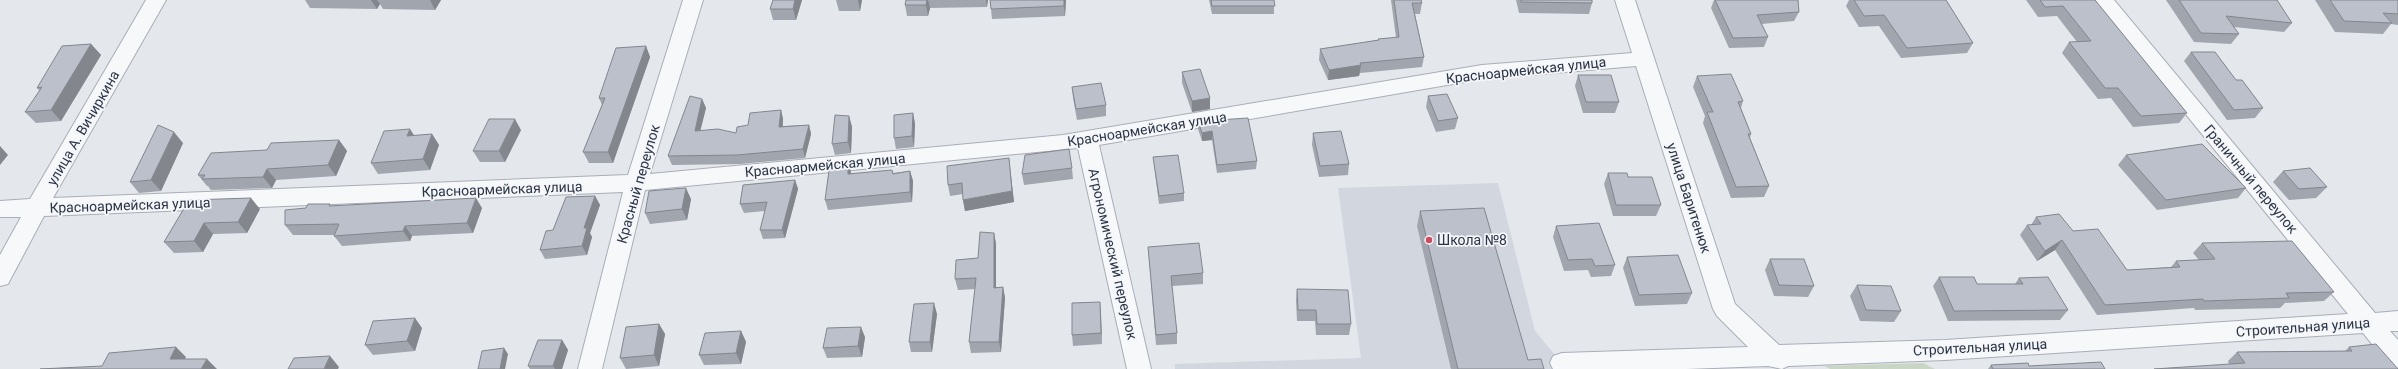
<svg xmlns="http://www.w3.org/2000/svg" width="2398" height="369" font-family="Roboto,sans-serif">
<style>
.built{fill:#d2d6de}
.green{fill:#c9d6c5}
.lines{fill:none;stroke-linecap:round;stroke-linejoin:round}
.minor-casing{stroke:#a9aeb7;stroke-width:2}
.minor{fill:#f7f8fa;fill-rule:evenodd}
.wall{fill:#a1a5ae}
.shaded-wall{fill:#83868d}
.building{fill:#bbc0ca;stroke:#83868d}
.poi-dot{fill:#d1495b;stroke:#f4f6f9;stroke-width:1.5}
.labels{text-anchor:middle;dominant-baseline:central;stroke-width:3.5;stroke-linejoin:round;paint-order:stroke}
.street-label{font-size:14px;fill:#2b3445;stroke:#f4f6f9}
.poi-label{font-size:14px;fill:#2b3445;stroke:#f4f6f9;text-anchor:start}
</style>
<rect width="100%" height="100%" fill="#e4e7ec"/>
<path class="built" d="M1498,183L1535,331L1562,363L1564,369H1175V364L1361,358L1338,188Z"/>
<path class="green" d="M1923,363L1935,369H1830L1825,366Z"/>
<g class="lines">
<defs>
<path id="minor" d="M146,0H166L53,198L628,175L683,0H703L650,174L1063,135L1482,65L1632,53L1615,0H1635L1735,304L1779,345L1945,340L2348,314L2093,0H2114L2375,313L2398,311V331H2390L2398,340V368L2389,365L2363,333L1945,360L1788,366L1782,369L1768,366L1686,369H1553L1550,363L1553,356L1562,353L1748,347L1717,316L1713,309L1636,66L1482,79L1099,145L1151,369H1127L1078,148L645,190L602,369H578L623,192L44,216L8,284L0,286V255L21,217H0V201L30,199Z"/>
</defs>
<use href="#minor" class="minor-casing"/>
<use href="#minor" class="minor"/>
</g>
<path class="wall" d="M305,0H441L435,10L383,9L380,4L377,9L310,8Z
M773,0H802L796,20H773L770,9Z
M836,0H862L860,11H839Z
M906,0H988L987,7L930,8L928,16H907L905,5Z
M1066,0L1065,16L992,19L991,9Z
M1209,0H1274V14H1212Z
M1391,0H1421L1422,3L1420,14H1415L1424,57L1422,67L1360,73L1359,76L1328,80L1319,60L1320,49L1378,40V39L1396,38Z
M1516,0H1592V3L1589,14L1519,13Z
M1714,0H1798L1799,12L1794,21L1762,24L1768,37L1764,47L1729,48L1711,8Z
M1849,0H1946L1973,43L1967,53L1901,58L1879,26L1859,27L1846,6Z
M2026,0H2095L2187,113L2179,123L2133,127L2111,98L2098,99L2062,53L2069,42H2077L2057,16L2038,17Z
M2166,0H2277L2292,23L2284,32L2234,27L2239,34L2231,44L2194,42Z
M2315,0H2398V25L2391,24L2383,34L2335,32Z
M91,44L101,55L61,121L36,123L25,112L40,91L37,88Z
M646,46L650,57L613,163H589L583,152L602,105L599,98Z
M2191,52L2236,80L2263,108L2255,118L2227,120L2184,61Z
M1182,72L1210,109L1192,112L1182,83Z
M1578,75L1619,102L1615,113H1583L1575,86Z
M1697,76L1743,101L1741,108L1751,134L1750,138L1769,186L1764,197L1731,198L1703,123L1705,116L1693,87Z
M1072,87L1106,105V116L1077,120L1073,98Z
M1428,96L1458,118L1455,129L1436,132L1426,107Z
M702,99L706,108L700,131L736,133L748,125L781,110L783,119V126L809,125L811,134L805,158L740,164L672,165L668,156Z
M913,113L915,124L914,147L896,149L894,138Z
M849,116L852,127L851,153L835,155L832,144Z
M1218,120L1257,161L1256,169L1217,173L1212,140L1202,141L1198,129V121Z
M521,130L505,162H480L473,151Z
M1313,133L1349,164L1348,175L1319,177L1312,145Z
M432,134L439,145L430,170L378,174L371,163L414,136Z
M339,140L347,151L336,176L276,180L272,188L211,190L208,186H207L198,175L267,150Z
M183,143L161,191L139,193L130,182Z
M2126,155L2246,188L2238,198L2157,210L2118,165Z
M1153,157L1184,193V201L1159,204L1154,165Z
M1072,168L1073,179L1024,185L1022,174Z
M1010,169L1014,202L965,211L963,200V194L950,196L948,185Z
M892,170L893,173L910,171L913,181L912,202L828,210L825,200L851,172V174Z
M2283,171L2327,187L2316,198L2289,200L2273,182Z
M1608,173L1628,177L1661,205L1656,216H1613L1604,184Z
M795,180L798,189L785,238L763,239L760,230L765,211L744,213L740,204Z
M595,196L600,205L590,233L592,237L587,255L545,259L540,250L553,230Z
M691,199L687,220L650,224L645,213Z
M189,200L260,209L247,233L213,234L203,252L174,253L164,242Z
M332,206L482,208L473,233L412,236L410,241L342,246L334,236L335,235H293L285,225Z
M1420,211L1528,360L1544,369H1451L1417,226Z
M2036,217L2073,231L2127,270L2171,267L2176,261L2199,260L2193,253L2202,243L2334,292L2324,301L2285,303L2280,308L2195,310L2194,308L2097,315L2055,250L2037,261L2020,235L2027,225H2031Z
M1556,226L1615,265L1611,276L1591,277L1588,270L1564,271L1553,237Z
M994,233L996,244V287H1003L1005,298L1001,352L971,353L969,342L975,289L958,290L955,279L978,258Z
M1148,247L1203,273V284L1172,286L1177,333V344L1156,345Z
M1627,257L1692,293L1687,304L1635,306L1623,268Z
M1770,259L1814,286L1808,297L1774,296L1765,270Z
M1939,277L1977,284H2015L2019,278L2068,310L2060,320L1948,321L1933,286Z
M1857,285L1901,311L1894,322L1860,321L1850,296Z
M1297,289L1351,324L1349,335H1316L1315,321H1297L1296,300Z
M1100,302L1102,344L1073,346L1072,335Z
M937,314L932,352H911L909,342Z
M659,324L665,334L659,366L626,369L620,358Z
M422,328L415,351L373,355L365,345Z
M741,331L746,342L741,364L704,365L699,355Z
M865,337L862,357L827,358L823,348Z
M562,340L568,350L562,369H530L528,366Z
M2349,347L2398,369L2229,364L2228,361L2237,352L2345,351Z
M1991,365L2029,366L2105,369H1988Z"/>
<path class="shaded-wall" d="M371,0H377L380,4L377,9Z
M430,0H441L435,10Z
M795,0H802L796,20L793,9Z
M858,0H862L860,11Z
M927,0H928L930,8L928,16L926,5Z
M986,0H988L987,7Z
M1064,0H1066L1065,16L1064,6Z
M91,44L101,55L61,121L51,110Z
M646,46L650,57L613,163L608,152Z
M1361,65L1359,76L1328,80L1329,70Z
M1210,98V109L1192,112V101Z
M702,99L706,108L698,140L695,131Z
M781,110L783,119L782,135L779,127Z
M913,113L915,124L914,147L912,136Z
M849,116L852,127L851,153L848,142Z
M515,119L521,130L505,162L499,151Z
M809,125L811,134L805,158L803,149Z
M410,129L417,140L407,136Z
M1212,131V140L1202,141V133Z
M174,132L183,143L161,191L151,180Z
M432,134L439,145L430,170L423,159Z
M339,140L347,151L336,176L328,165Z
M0,146L8,155L0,165Z
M1009,158L1014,202L965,211L963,200Z
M848,162L851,172V184L848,174Z
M267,169L276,180L272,188L263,177Z
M910,171L913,181L912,202L910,192Z
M795,180L798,189L785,238L782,230Z
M686,188L691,199L687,220L682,209Z
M595,196L600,205L590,233L592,237L587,255L582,246L584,228Z
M251,198L260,209L247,233L238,222Z
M476,198L482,208L473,233L467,223Z
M204,223L213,234L203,252L194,241Z
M405,226L412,236L410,241L403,231Z
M994,233L996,244V298L994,288Z
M2062,240L2055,250L2037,261L2045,251Z
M1003,287L1005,298L1001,352L999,342Z
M1100,302L1101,312L1102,344L1101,333Z
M934,303L937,314L932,352L930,342Z
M415,318L422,328L415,351L407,341Z
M659,324L665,334L659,366L654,355Z
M861,327L865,337L862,357L858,346Z
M741,331L746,342L741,364L736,353Z
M562,340L568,350L562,369H555L553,366Z
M176,347L186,357L180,369L170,359Z
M504,348L508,354L505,369H500Z
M330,356L339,367L338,369H324Z
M207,359L217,369H201Z"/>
<path class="building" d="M773,0H795L793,9H770Z
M906,0H927L926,5H905Z
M990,0H1064V6L991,9Z
M1211,0H1274L1275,6H1212Z
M1394,0H1421L1422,3H1412L1424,57L1360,63L1361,65L1329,70L1320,49L1379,40L1378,39L1399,37Z
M1521,0H1592V3L1521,2Z
M1715,0H1798L1799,12L1757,15L1768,37L1733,38Z
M1854,0H1946L1973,43L1907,48L1884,15L1864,16Z
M2040,0H2095L2187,113L2141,116L2118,88H2105L2069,42L2091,41L2063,6L2045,7Z
M2179,0H2277L2292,23L2226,16L2239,34L2201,33Z
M2330,0H2398V14L2383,13L2392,23L2344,21Z
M91,44L51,110L25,112L42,87L37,88L62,46Z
M646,46L608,152H583L605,98H599L616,48Z
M2191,52H2215L2236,80H2242L2263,108L2234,110Z
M1200,69L1210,98L1192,101L1182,72Z
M1731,74L1743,101L1738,102L1751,134H1748L1769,186L1736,187L1707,112H1713L1697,76Z
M1578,75H1611L1619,102H1586Z
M1101,83L1106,105L1076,109L1072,87Z
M1447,94L1458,118L1438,121L1428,96Z
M690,96L702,99L695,131L718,129L736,133L737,127L748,125L750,113L781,110L779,127L809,125L803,149L737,155L668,156Z
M913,113L912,136L894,138V115Z
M835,115L849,116L848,142L832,144Z
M1217,118L1218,120L1248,118L1257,161L1217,165L1212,131L1202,133L1198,121Z
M489,119H515L499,151H473Z
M158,125L174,132L151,180L130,182Z
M410,129L407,136L432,134L423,159L371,163L384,131Z
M1341,131L1349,164L1320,166L1313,133Z
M339,140L328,165L267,169L263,177L202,179L205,175H198L211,153L267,150L271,143Z
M2202,144L2246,188L2166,200L2126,155Z
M1069,149L1072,168L1022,174L1025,155Z
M1178,155L1184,193L1159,196L1153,157Z
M1009,158L1012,191L963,200L962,183L948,185L947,166Z
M848,162V174L892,170L893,174L910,171V192L825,200L830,163Z
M2310,168L2327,187L2299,189L2283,171Z
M1608,173H1627L1628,177H1652L1661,205H1616Z
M795,180L782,230H760L767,202L740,204L743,185Z
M686,188L682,209L645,213L649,191Z
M595,196L584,228H587L582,246L540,250L546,231L553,230L566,197Z
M251,198L238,222L204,223L194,241L164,242L189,200Z
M476,198L467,223L405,226L403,231L334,236L339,224L285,225V210L306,208L308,204H330L329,206Z
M1484,208L1528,360L1541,359L1544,369H1458L1420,211Z
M2059,214L2073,231L2098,229L2127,270L2180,267L2176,261L2215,259L2202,243L2292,241L2334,292L2286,293L2289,298L2204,301L2203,299L2105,305L2062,240L2045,251L2027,225L2041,224L2036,217Z
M1599,223L1615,265L1595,266L1592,259L1568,260L1556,226Z
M980,232L994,233V288L1003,287L999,342H969L976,278L955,279L956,260L978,258Z
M1199,243L1203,273L1171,276L1177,333L1156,335L1148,247Z
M1678,255L1692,293L1639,295L1627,257Z
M1770,259H1804L1814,286L1779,285Z
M1939,277H1974L1977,284H2023L2019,278L2048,277L2068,310L1954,311Z
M1857,285L1891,286L1901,311L1866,310Z
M1297,289L1348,290L1351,324H1317L1316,310H1298Z
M1100,302L1101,333L1072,335V303Z
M934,303L930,342H909L914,304Z
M415,318L407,341L365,345L373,321Z
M659,324L654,355L620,358L626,327Z
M861,327L858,346L823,348L827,328Z
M741,331L736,353L699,355L705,333Z
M538,340H562L553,366H528Z
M2376,344L2398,369H2154L2245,363L2237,352L2352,351L2349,347Z
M176,347L170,359H207L201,369H40L102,366L109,353Z
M504,348L500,369H478L482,351Z
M330,356L324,369H288L294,358Z
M2101,362L2105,369H1993L1991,365L2028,363L2029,366Z"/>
<circle class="poi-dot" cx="1429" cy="240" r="4"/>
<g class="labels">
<g class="street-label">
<text transform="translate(1526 70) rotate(-6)">Красноармейская улица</text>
<text transform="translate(83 128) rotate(-60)">улица А. Вичиркина</text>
<text transform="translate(1147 129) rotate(-9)">Красноармейская улица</text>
<text transform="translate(825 165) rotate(-5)">Красноармейская улица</text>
<text transform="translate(2251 179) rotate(50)">Граничный переулок</text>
<text transform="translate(638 184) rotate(-74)">Красный переулок</text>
<text transform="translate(502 189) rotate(-2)">Красноармейская улица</text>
<text transform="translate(1689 198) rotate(72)">улица Баритенюк</text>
<text transform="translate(130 205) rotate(-2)">Красноармейская улица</text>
<text transform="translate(1113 254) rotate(77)">Агрономический переулок</text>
<text transform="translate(2303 327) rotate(-4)">Строительная улица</text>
<text transform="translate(1980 347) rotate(-3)">Строительная улица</text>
</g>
<g class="poi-label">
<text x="1437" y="240">Школа №8</text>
</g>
</g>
</svg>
